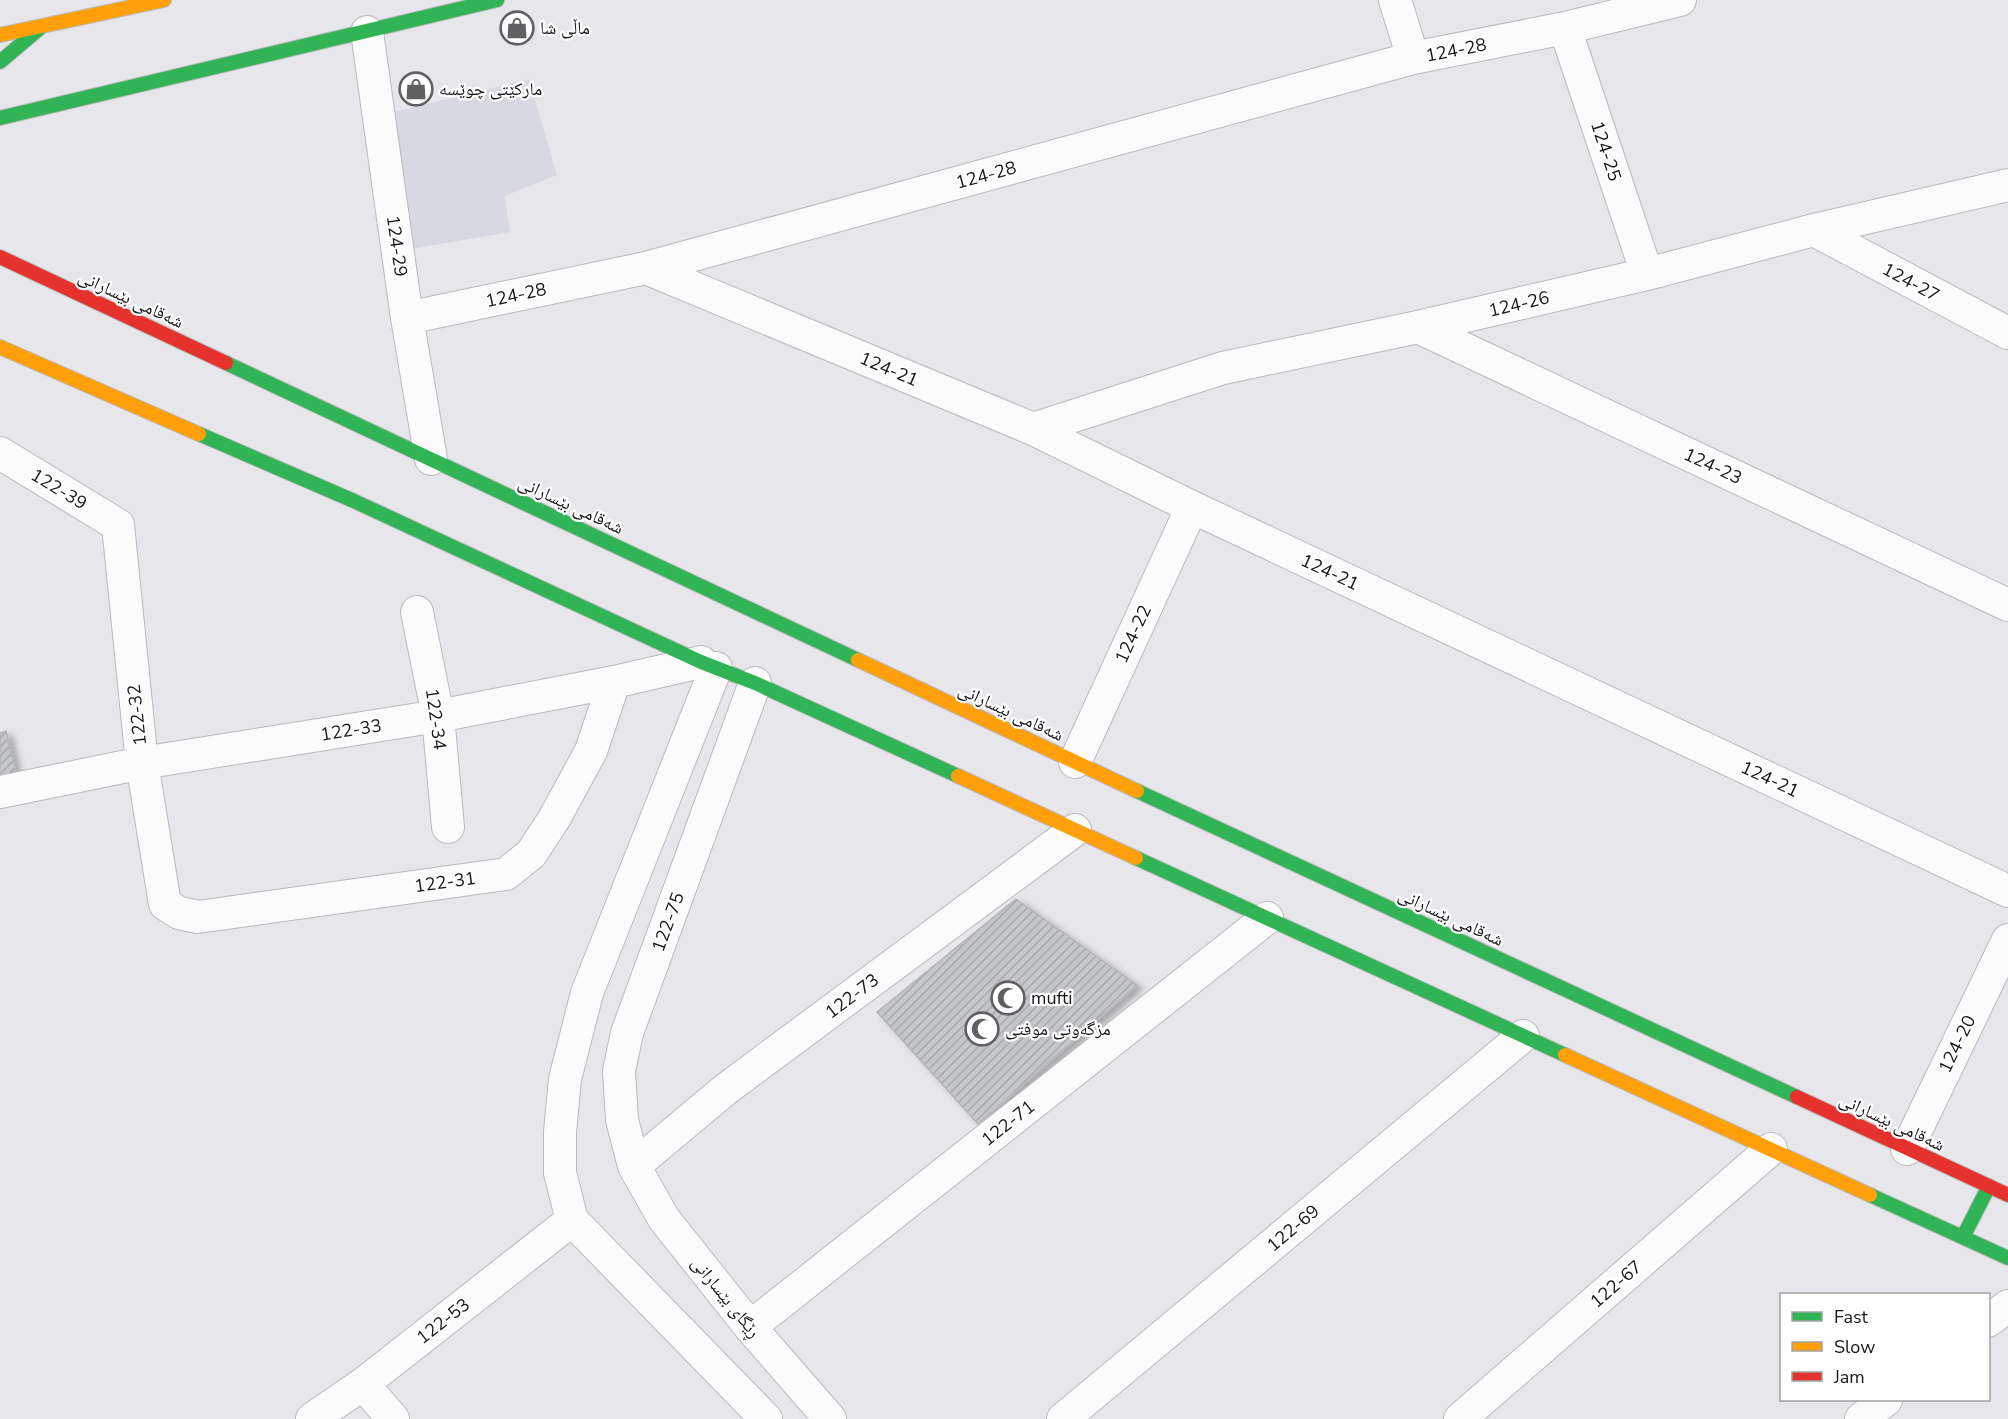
<svg xmlns="http://www.w3.org/2000/svg" width="2008" height="1419" font-family="'Nunito Sans','Noto Naskh Arabic',sans-serif">
<style>
.built{fill:#d8d8e2}
.building{fill:url(#building-hatch);stroke:#b4b6b8;stroke-width:1.5;filter:url(#shadow)}
.lines{fill:none;stroke-linecap:round;stroke-linejoin:round}
.street-casing{stroke:#bababd;stroke-width:34}
.fast-casing{stroke:#bababd;stroke-width:16}
.slow-casing{stroke:#bababd;stroke-width:16}
.jam-casing{stroke:#bababd;stroke-width:16}
.street{stroke:#fbfbfc;stroke-width:32}
.fast{stroke:#30b455;stroke-width:14}
.slow{stroke:#ff9f0a;stroke-width:14}
.jam{stroke:#e5322d;stroke-width:14}
.labels{text-anchor:middle;dominant-baseline:central;stroke-width:4.5;stroke-linejoin:round;paint-order:stroke}
.poi-label{font-size:18px;fill:#17171a;stroke:#fff;text-anchor:start}
.street-label{font-size:18px;fill:#17171a;stroke:#fff}
</style>
<defs>
<pattern id="building-hatch" width="6" height="6" patternUnits="userSpaceOnUse" patternTransform="scale(1.5)"><rect width="6" height="6" fill="#c5c6c9"/><path d="M-1 1l2-2M0 6l6-6M5 7l2-2" fill="none" stroke="#a8a9ac"/></pattern>
<filter id="shadow"><feDropShadow dx="6" dy="4" stdDeviation="3" flood-color="#0004"/></filter>
</defs>
<rect width="100%" height="100%" fill="#e7e7eb"/>
<path class="built" d="M529,79L557,175L505,196L510,232L411,249L386,114Z"/>
<path class="building" d="M6,731L16,773L0,775V733Z
M1016,899L1137,985L978,1124L877,1012Z"/>
<g class="lines">
<defs>
<path id="street" d="M1395,0L1413,58
M1565,28L1647,274
M367,32L407,318L431,459
M1814,230L2008,333
M646,268L1033,429L1192,507L2008,891
M407,318L646,268L1413,58L1565,28L1680,0
M1418,327L2008,605
M1033,429L1223,368L1418,327L1647,274L1814,230L2008,185
M0,453L118,525L142,763L165,904L179,913L198,917L506,874L531,854L554,819L591,751L614,682
M417,612L438,716L448,827
M716,668L587,993L565,1079L560,1132V1173L572,1220L766,1419
M755,683L627,1033L619,1071L622,1120L634,1166L664,1219L750,1327L830,1419
M1075,762L1192,507
M0,792L142,763L438,716L614,682L701,662
M1907,1149L2008,940
M634,1166L726,1089L1075,830
M1988,1321L2008,1306
M750,1327L1267,918
M363,1384L393,1419
M312,1419L363,1384L572,1220
M1063,1419L1523,1036
M1460,1419L1771,1149
M1861,1419L1886,1400"/>
<path id="fast" d="M0,62L40,28
M0,118L497,0
M226,363L858,660
M199,434L354,501L701,662L755,683L958,776
M1137,791L1797,1097
M1136,858L1565,1055
M1870,1195L2008,1258
M1963,1237L1989,1186"/>
<path id="slow" d="M0,35L164,0
M0,347L199,434
M858,660L1137,791
M958,776L1136,858
M1565,1055L1870,1195"/>
<path id="jam" d="M0,257L226,363
M1797,1097L2008,1195"/>
</defs>
<use href="#street" class="street-casing"/>
<use href="#fast" class="fast-casing"/>
<use href="#slow" class="slow-casing"/>
<use href="#jam" class="jam-casing"/>
<use href="#street" class="street"/>
<use href="#fast" class="fast"/>
<use href="#slow" class="slow"/>
<use href="#jam" class="jam"/>
</g>
<defs>
<symbol id="shop-ring" viewBox="-11 -11 22 22"><circle r="9.5" fill="#fff" stroke="#606063" stroke-width="1.5"/><path d="M-5-2.5h2.3a2.7 3.5 0 0 1 5.4 0H5L5.5 6h-11ZM-1.5-2.5h3a1.5 2.3 0 0 0-3 0Z" fill="#606063"/></symbol>
<symbol id="mosque-ring" viewBox="-11 -11 22 22"><circle r="9.5" fill="#fff" stroke="#606063" stroke-width="1.5"/><path d="M3.5-4.9A6 6 0 1 0 3.5 4.9A5 5 0 1 1 3.5-4.9Z" fill="#606063"/></symbol>
</defs>
<g fill-rule="evenodd">
<use href="#shop-ring" x="498" y="9" width="38" height="38"/>
<use href="#shop-ring" x="397" y="70" width="38" height="38"/>
<use href="#mosque-ring" x="989" y="979" width="38" height="38"/>
<use href="#mosque-ring" x="963" y="1010" width="38" height="38"/>
</g>
<g class="labels">
<g class="poi-label">
<text x="540" y="28">ماڵی شا</text>
<text x="439" y="89">مارکێتی چوێسە</text>
<text x="1031" y="998">mufti</text>
<text x="1005" y="1029">مزگەوتی موفتی</text>
</g>
<g class="street-label">
<text transform="translate(1456 50) rotate(-11)">124-28</text>
<text transform="translate(1606 151) rotate(72)">124-25</text>
<text transform="translate(986 175) rotate(-15)">124-28</text>
<text transform="translate(397 246) rotate(82)">124-29</text>
<text transform="translate(1911 282) rotate(28)">124-27</text>
<text transform="translate(516 295) rotate(-12)">124-28</text>
<text transform="translate(131 299) rotate(25)">شەقامی بێسارانی</text>
<text transform="translate(1519 304) rotate(-13)">124-26</text>
<text transform="translate(889 369) rotate(23)">124-21</text>
<text transform="translate(1713 466) rotate(25)">124-23</text>
<text transform="translate(59 489) rotate(31)">122-39</text>
<text transform="translate(571 505) rotate(25)">شەقامی بێسارانی</text>
<text transform="translate(1330 572) rotate(25)">124-21</text>
<text transform="translate(1133 634) rotate(-65)">124-22</text>
<text transform="translate(1011 712) rotate(25)">شەقامی بێسارانی</text>
<text transform="translate(137 715) rotate(-96)">122-32</text>
<text transform="translate(436 719) rotate(82)">122-34</text>
<text transform="translate(351 730) rotate(-9)">122-33</text>
<text transform="translate(1770 779) rotate(25)">124-21</text>
<text transform="translate(445 882) rotate(-8)">122-31</text>
<text transform="translate(1451 917) rotate(25)">شەقامی بێسارانی</text>
<text transform="translate(668 922) rotate(-70)">122-75</text>
<text transform="translate(852 996) rotate(-37)">122-73</text>
<text transform="translate(1957 1044) rotate(-64)">124-20</text>
<text transform="translate(1892 1122) rotate(25)">شەقامی بێسارانی</text>
<text transform="translate(1008 1123) rotate(-38)">122-71</text>
<text transform="translate(1293 1228) rotate(-40)">122-69</text>
<text transform="translate(1616 1284) rotate(-41)">122-67</text>
<text transform="translate(726 1297) rotate(51)">ڕێگای بێسارانی</text>
<text transform="translate(443 1321) rotate(-38)">122-53</text>
</g>
</g>
<rect x="1780" y="1293" width="210" height="108" fill="#ffffff" stroke="#a2a2a3" stroke-width="1.5"/>
<rect x="1792" y="1312" width="30" height="9" fill="#30b455" stroke="#a2a2a3" stroke-width="1.5"/>
<text x="1834" y="1323" font-size="18" fill="#17171a">Fast</text>
<rect x="1792" y="1342" width="30" height="9" fill="#ff9f0a" stroke="#a2a2a3" stroke-width="1.5"/>
<text x="1834" y="1353" font-size="18" fill="#17171a">Slow</text>
<rect x="1792" y="1372" width="30" height="9" fill="#e5322d" stroke="#a2a2a3" stroke-width="1.5"/>
<text x="1834" y="1383" font-size="18" fill="#17171a">Jam</text>
</svg>
